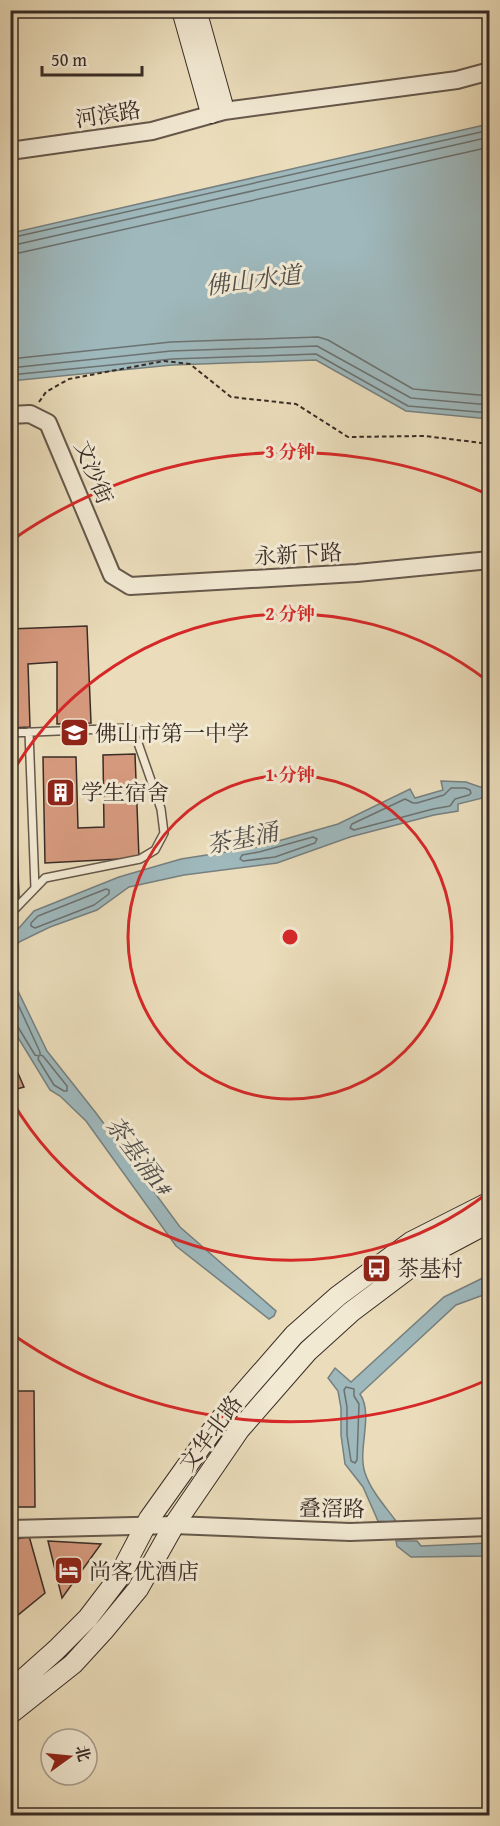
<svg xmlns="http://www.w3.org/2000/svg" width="500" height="1826" font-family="'Gentium Book Plus','Noto Serif SC',serif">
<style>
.water{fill:#9eb8bc;stroke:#768080;stroke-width:1.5}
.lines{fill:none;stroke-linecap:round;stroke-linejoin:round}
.shore{stroke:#6c7271;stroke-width:1.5}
.building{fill:#d69a7e;stroke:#392c26;stroke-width:1.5}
.service-casing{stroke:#66584b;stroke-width:10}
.tertiary-casing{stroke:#66584b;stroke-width:20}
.secondary-casing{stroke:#392c26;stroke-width:22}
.path{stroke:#392c26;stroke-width:2;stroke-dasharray:4.5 3;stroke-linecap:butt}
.service{stroke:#f2e9d3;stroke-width:7}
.tertiary{stroke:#f2e9d3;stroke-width:16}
.secondary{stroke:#f2e9d3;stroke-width:20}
.ring{fill:none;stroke:#d62828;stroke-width:3}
.labels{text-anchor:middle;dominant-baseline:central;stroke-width:6;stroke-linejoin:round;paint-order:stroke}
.street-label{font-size:22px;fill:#392c26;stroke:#f2e9d3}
.poi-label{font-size:22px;fill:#392c26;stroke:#f2e9d3;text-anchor:start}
.water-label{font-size:24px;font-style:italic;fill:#524f4c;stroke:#f2e9d3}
.centre{fill:#d62828;stroke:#f2e9d3;stroke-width:3}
.ring-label{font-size:18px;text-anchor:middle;font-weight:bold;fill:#d62828;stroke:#f2e9d3;stroke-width:6;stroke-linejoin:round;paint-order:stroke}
</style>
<rect width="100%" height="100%" fill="#ebddbb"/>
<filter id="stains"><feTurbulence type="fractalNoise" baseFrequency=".00333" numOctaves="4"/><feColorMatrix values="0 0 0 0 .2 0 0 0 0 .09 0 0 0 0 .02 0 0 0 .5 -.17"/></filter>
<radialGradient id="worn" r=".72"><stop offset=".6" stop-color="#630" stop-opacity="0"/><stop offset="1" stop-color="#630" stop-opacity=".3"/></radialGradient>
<path class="water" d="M489,124V419L406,411L316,360L172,365L11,381V233Z
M441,781L466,782L480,787L489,786V804L486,805L482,798L458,804V811L434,815L350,837L277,863L184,875L129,887L97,910L50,927L19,942L11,959L17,989L47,1051L96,1113L180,1227L276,1311L274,1316L269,1319L176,1246L86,1121L60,1096L50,1090L11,1026V937L34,911L119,877L181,859L257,847L338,824L410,789L415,798L443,790Z
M489,1275V1293L456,1305L360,1394C374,1415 357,1449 365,1473C371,1491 385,1506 396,1521L389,1522L378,1521L363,1487L345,1464L341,1435V1408L338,1391L328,1378L335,1368L351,1382L444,1297Z
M396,1541H417L421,1546L489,1543V1556L411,1557L397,1546Z"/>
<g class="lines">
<path class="shore" d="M10,238L490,130
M10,246L490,137
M10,255L490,147
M10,359L171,342L318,337L328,340L413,389L490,396
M10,368L171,351L317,346L411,398L490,405
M10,375L172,359L316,354L408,406L490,413
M451,788H465L470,790L471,793L469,795L455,799L450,806L433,809L354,830L350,828L352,824L405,799L413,803H417L444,795Z
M313,837L317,839L315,843L275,857L243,861L240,859L242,855L259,852Z
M106,889L109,890V894L94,905L35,928L31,926V923L38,916Z
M10,987L40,1052V1055L43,1056L67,1086V1091H64L54,1085L38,1059L39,1056L35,1055L18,1027L10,1024
M346,1387L354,1389V1396L359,1404L357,1460L355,1463L351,1461L347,1435V1407L344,1390Z"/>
</g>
<path class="building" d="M87,626L91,723L57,724V662L28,664L30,727L10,728V629Z
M135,754L139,858L45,863L43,757H76L78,828L104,827L103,755Z
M10,758H14L19,898H10Z
M10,1055L24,1087L10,1091Z
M10,1391H34L35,1507H10Z
M29,1536L45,1593L18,1615L10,1617V1541Z
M48,1541L101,1544L62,1598Z"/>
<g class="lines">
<defs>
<path id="service" d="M29,732L35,888
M10,733L129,728L138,743L161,809L164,833L155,850L140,859L45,878L15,909H10"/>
<path id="tertiary" d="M10,151L152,131L224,111L457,80L490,71
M10,415L30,414L48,423L112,575L130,586L357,573L490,560
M10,1529L174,1525L350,1532L490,1527"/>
<path id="secondary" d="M182,10L211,113
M196,10L222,103
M10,1691L56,1650L88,1618L117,1580L149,1519L219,1421L294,1335L338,1296L411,1242L490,1202
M10,1714L73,1664L105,1629L138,1589L174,1525L239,1430L308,1351L351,1312L424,1257L490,1222"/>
</defs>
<use href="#service" class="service-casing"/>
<use href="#tertiary" class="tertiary-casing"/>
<use href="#secondary" class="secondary-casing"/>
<path class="path" d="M39,402L46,392L69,379L164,361L190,364L231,397L296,404L348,437L425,436L490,444"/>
<use href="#service" class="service"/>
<use href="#tertiary" class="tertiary"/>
<use href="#secondary" class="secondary"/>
</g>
<g class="ring">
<circle cx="290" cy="937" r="162"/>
<path d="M489 1192A323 323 0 0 1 12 1101M12 773A323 323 0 0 1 489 682"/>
<path d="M487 1380A485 485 0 0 1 12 1334M12 540A485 485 0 0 1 487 494"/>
</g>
<defs>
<symbol id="school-square" viewBox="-11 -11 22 22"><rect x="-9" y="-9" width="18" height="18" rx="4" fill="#8f2418" stroke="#f2e9d3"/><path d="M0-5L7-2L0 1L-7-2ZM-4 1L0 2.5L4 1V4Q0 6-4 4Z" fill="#fff"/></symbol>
<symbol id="building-square" viewBox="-11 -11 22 22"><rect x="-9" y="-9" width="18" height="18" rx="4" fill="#8f2418" stroke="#f2e9d3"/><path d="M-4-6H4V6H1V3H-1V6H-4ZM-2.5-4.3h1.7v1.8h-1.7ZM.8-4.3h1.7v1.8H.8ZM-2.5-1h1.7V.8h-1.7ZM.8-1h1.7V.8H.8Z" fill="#fff"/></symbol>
<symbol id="bus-square" viewBox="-11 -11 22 22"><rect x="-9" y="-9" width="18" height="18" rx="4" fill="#8f2418" stroke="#f2e9d3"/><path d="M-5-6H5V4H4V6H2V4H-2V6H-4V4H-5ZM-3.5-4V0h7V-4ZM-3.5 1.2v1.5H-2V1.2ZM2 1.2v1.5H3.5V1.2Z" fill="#fff"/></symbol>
<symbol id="hotel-square" viewBox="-11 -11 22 22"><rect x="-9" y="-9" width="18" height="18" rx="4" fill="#8f2418" stroke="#f2e9d3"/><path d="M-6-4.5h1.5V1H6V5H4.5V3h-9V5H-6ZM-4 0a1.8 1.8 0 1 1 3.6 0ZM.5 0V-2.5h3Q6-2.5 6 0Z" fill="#fff"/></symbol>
</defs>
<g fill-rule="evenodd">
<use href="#school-square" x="58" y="716" width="33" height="33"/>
<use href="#building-square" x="44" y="776" width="33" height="33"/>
<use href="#bus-square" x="360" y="1252" width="33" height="33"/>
<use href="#hotel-square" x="52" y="1554" width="33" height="33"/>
</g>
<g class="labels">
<g class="street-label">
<text transform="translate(108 114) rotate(-9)">河滨路</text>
<text transform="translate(94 472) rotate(68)">文沙街</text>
<text transform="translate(298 554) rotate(-3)">永新下路</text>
<text transform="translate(210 1433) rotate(-53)">文华北路</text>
<text transform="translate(332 1508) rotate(1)">叠滘路</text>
</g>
<g class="poi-label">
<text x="95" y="733">佛山市第一中学</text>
<text x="81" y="792">学生宿舍</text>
<text x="397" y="1268">茶基村</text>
<text x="89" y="1571">尚客优酒店</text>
</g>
<g class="water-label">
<text transform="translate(253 280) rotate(-7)">佛山水道</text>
<text transform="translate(242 838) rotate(-11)">茶基涌</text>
<text transform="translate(139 1156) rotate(53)">茶基涌1#</text>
</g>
</g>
<circle cx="290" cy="937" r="9" class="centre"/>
<g class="ring-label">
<text x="290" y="458">3 分钟</text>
<text x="290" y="620">2 分钟</text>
<text x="290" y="781">1 分钟</text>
</g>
<rect width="500" height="1826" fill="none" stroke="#ebddbb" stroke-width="36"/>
<rect x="12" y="12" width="476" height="1802" fill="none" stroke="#392c26" stroke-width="3"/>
<rect x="18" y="18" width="464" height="1790" fill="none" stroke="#392c26" stroke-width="1.5"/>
<g transform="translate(69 1757) rotate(75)"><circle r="28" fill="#f2e9d3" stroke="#a89d8e" stroke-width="1.5"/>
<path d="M0-4.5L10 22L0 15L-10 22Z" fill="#8f2418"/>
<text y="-9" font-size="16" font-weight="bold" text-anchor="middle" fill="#392c26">北</text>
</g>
<path d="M42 66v9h100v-9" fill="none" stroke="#392c26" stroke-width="3"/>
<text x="51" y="66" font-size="18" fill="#392c26" stroke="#f2e9d3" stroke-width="4.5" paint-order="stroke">50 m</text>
<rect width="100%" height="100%" filter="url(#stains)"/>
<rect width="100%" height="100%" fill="url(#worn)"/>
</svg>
